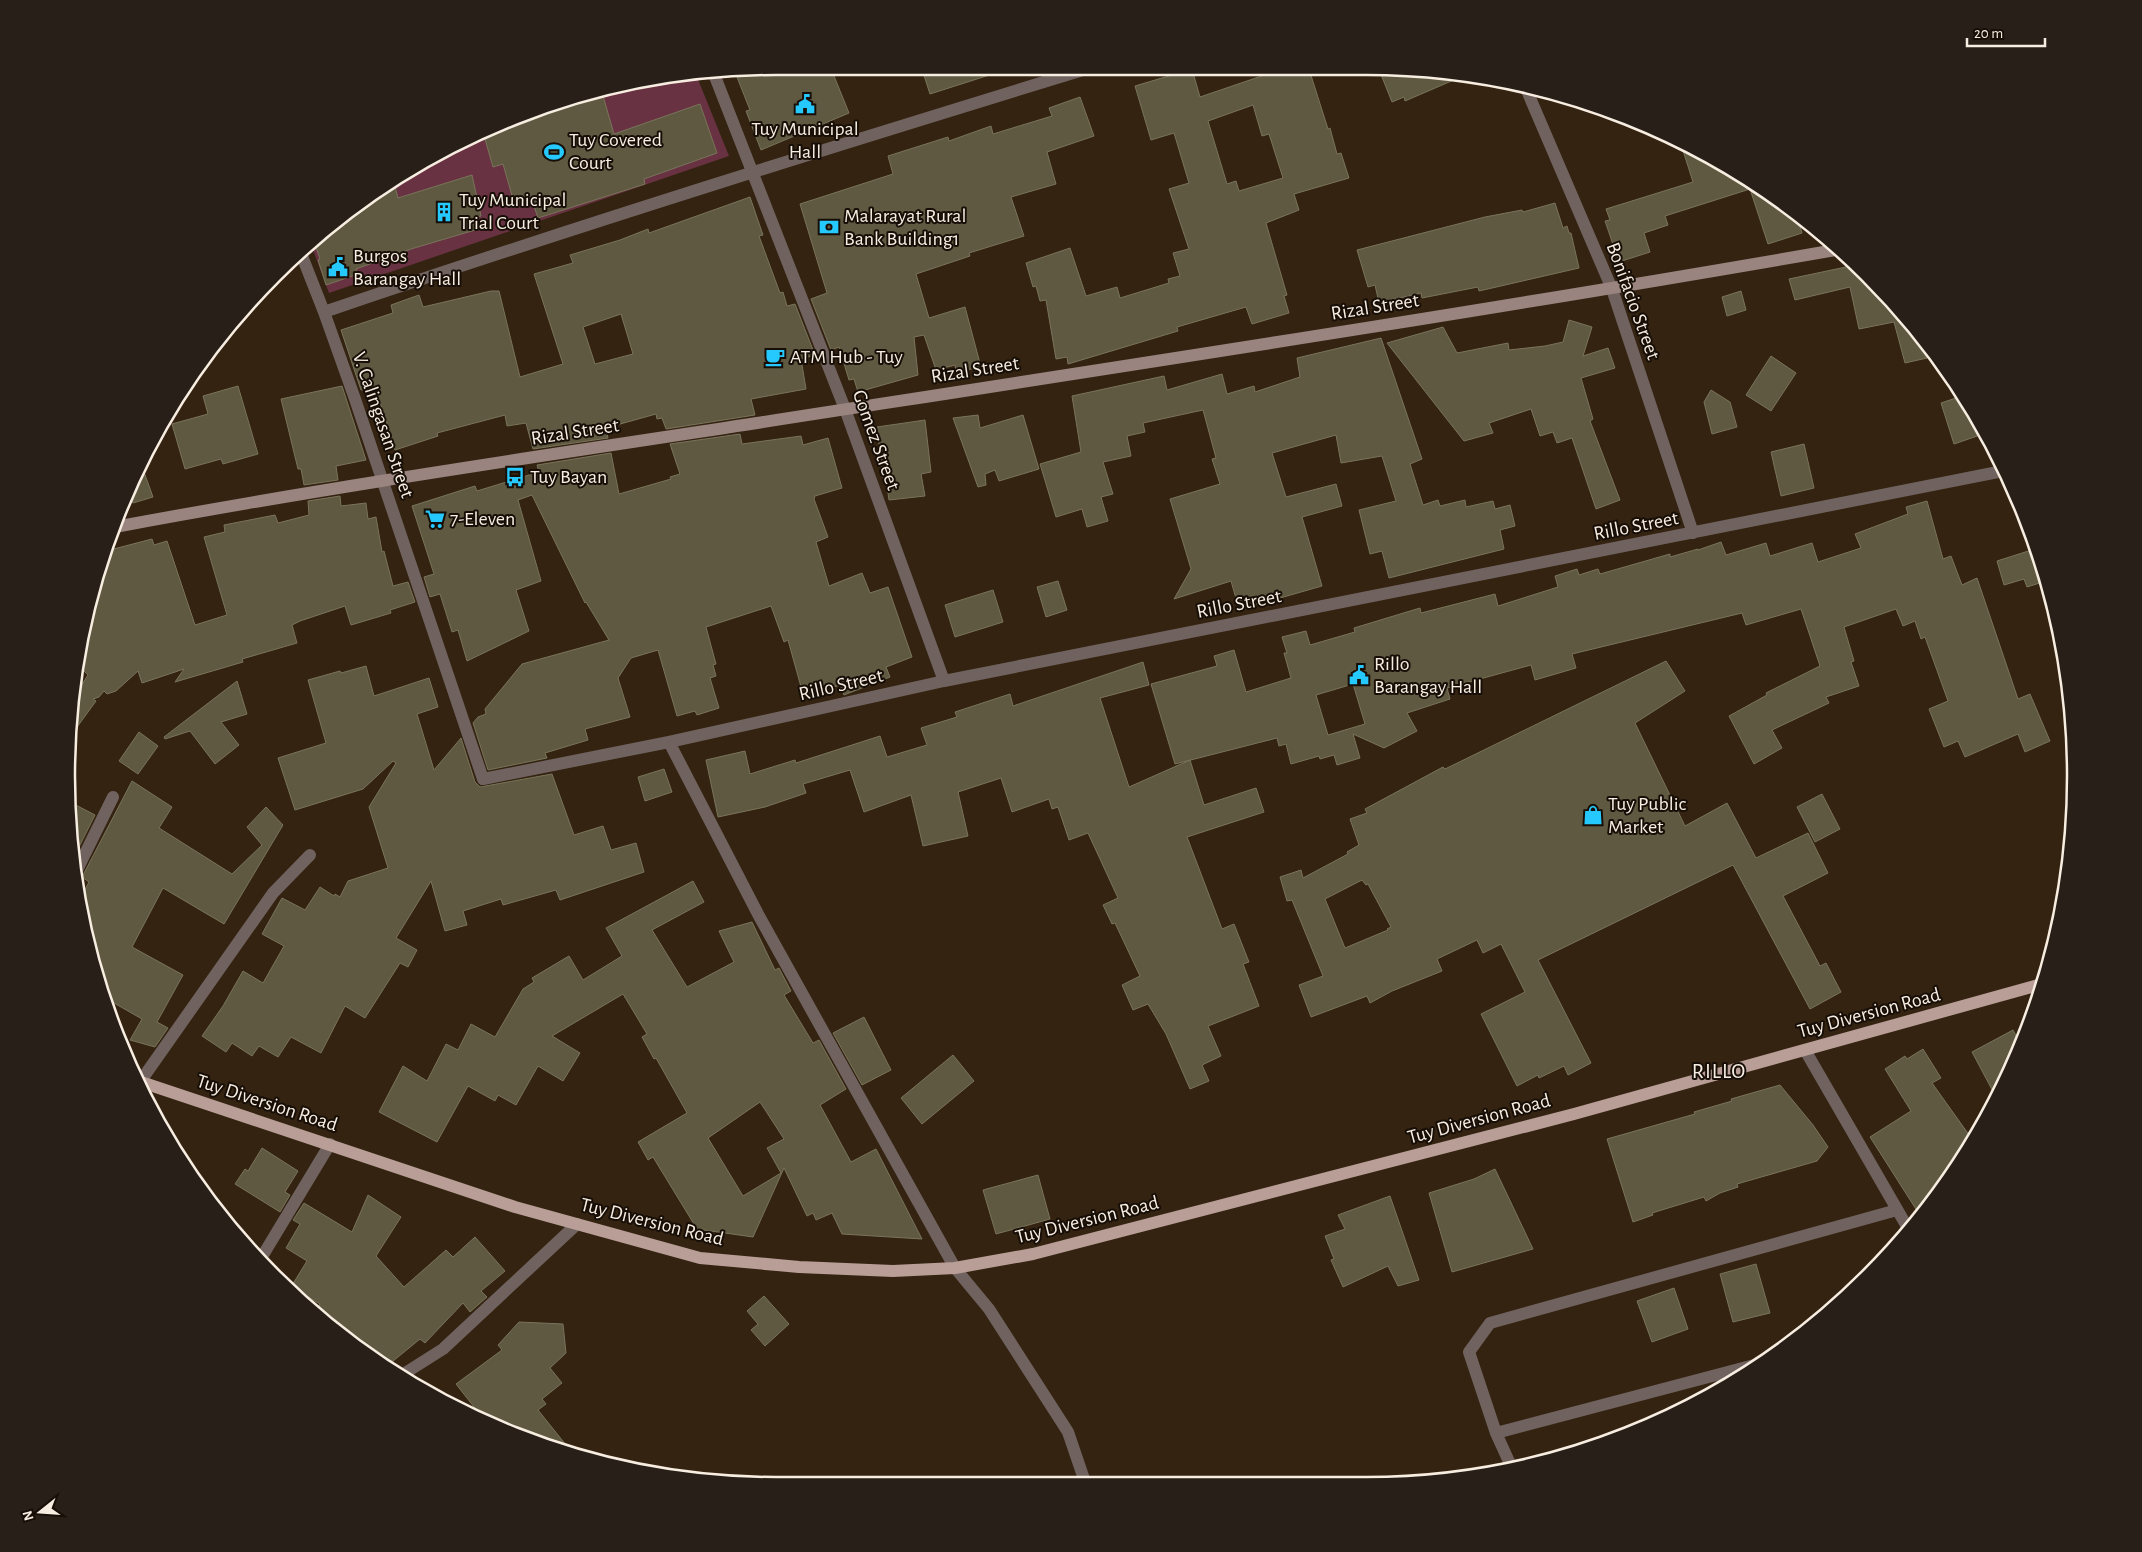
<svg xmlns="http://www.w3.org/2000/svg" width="2142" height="1552" font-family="'Alegreya Sans',sans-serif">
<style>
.green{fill:#693242}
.building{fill:#5e5940;stroke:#79745a;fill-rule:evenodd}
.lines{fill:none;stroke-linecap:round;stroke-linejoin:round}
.minor{stroke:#70635f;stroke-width:12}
.tertiary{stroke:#70635f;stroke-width:12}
.secondary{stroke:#99847f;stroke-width:12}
.primary{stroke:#b89e97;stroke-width:12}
.labels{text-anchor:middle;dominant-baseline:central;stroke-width:4;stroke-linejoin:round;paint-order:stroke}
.poi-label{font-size:20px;fill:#f8ede1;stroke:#160e07;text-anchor:start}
.street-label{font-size:20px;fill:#f8ede1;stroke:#160e07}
.quarter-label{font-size:22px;letter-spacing:1px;fill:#f8ede1;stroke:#160e07}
.rim{fill:none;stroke:#f8ede1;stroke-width:2.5}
</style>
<rect width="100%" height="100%" fill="#342311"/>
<path class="green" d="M697,77L729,156L329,293L312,247L382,186L462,139L592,91Z"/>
<path class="building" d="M776,66H830L849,113L761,150L746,111L750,110L735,72Z
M921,66H1001L1002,71L930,94Z
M1291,66H1308L1328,129L1330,128L1337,154L1341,153L1349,178L1294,194L1299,210L1266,223L1287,295L1284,296L1289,313L1252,324L1246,307L1177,327L1178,331L1068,364L1067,357L1056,359L1046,300L1040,301L1036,286L1033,287L1026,263L1070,248L1086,296L1117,287L1120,298L1169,283L1168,279L1180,276L1173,253L1189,249L1169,189L1189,183L1174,133L1151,140L1135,86L1192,69L1200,97ZM1253,105L1262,136L1269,134L1283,178L1239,191L1236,181L1227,184L1208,121Z
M1378,67L1401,70L1463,76L1405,101L1404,97L1392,102Z
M601,89L614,134L700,104L717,153L644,179L645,184L538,218L532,200L515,206L503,164L493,167L483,132L592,91Z
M1080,97L1094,136L1047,152L1056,184L1011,197L1024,236L969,253L970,256L916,274L929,318L965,307L981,367L956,372L955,365L936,370L924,335L914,337L918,375L858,392L854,379L849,380L839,347L831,350L811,299L827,293L800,204L893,174L888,156L948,137L949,141L991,126L993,134L1052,116L1049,108Z
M1680,141L1721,161L1797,216L1802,233L1768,244L1750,189L1665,216L1668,225L1644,233L1650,252L1619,262L1605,221L1610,220L1606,209L1693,182Z
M472,175L481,216L472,219L475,230L411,249L356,269L358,274L326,285L318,260L320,259L315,244L382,186L393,179L398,198Z
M750,197L763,235L759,236L780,293L783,292L787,306L795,304L815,355L801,359L806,389L751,399L755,415L666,429L662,418L657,419L656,414L606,428L608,438L533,449L526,423L507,426L505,415L437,433L438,436L395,450L375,386L361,390L341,330L393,313L391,305L419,295L423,307L491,291H499L520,377L563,364L534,274L573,263L570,255L620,240L648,229L649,233ZM621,314L633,354L595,364L583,327Z
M1555,203L1563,228L1567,226L1569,233H1571L1579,268L1479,291L1478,287L1422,298L1421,293L1379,303L1375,285L1368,287L1357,250L1485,217L1522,210L1523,212Z
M1846,255L1900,308L1922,340L1927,358L1905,363L1894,322L1859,329L1850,287L1795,300L1789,279L1846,267L1844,256Z
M1741,291L1746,310L1727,316L1722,297Z
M1569,320L1592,327L1583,356L1608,348L1615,368L1581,378L1593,419L1590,421L1620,500L1596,509L1572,438L1557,443L1553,432L1540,436L1531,409L1489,423L1493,433L1464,441L1387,343L1443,327L1457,353L1508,343L1509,350L1545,346L1563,342Z
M1381,338L1422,459L1410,464L1423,505L1438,500L1440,506L1465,500L1466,507L1493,501L1495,509L1510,505L1515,526L1500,530L1504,549L1389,578L1382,551L1370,554L1359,510L1396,501L1382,456L1341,463L1336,435L1272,453L1286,497L1336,484L1342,506L1302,517L1322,586L1252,606L1250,598L1237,602L1231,581L1174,599L1191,569L1170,499L1220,484L1212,459L1216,458L1203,410L1143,423L1145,432L1127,436L1131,456L1103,462L1113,494L1101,497L1108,521L1087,527L1082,509L1056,517L1040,464L1081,452L1072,396L1164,376L1167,390L1222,374L1227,394L1254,386L1255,392L1300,377L1297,358Z
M1771,356L1796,373L1771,411L1746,395Z
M238,386L258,454L223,464L221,459L185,469L172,424L208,414L203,396Z
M342,386L366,460L336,466L338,480L304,485L301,469H298L281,399Z
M1711,390L1730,402L1737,427L1712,434L1704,402Z
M1962,396L1981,421L1986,433L1954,444L1941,403Z
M978,415L980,428L1023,415L1039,469L999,481L995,470L985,474L986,485L978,487L953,418Z
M925,420L931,472L921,474L925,496L889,500L886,478H883L877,427Z
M740,434L742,444L801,436L803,445L828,438L842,488L815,496L814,499L828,537L816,542L829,586L862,573L870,593L888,587L912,657L886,667L890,677L844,695L840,685L834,687L833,685L803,694L788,640L784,642L771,606L706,627L716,664L713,665L716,676L710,678L719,708L697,715L695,711L677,716L658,650L631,658L618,678L630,717L585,729L588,740L545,753L547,758L488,770L473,723L478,717L486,714L485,709L522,664L609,640L586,602L585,603L532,495L518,500L541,581L516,590L529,631L467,661L458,630L452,632L440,594L430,597L424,577L434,574L412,506L475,486L477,491L539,472L537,465L611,453L619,494L671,479L670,477L680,474L670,444Z
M1804,444L1814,488L1781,496L1771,452Z
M140,461L153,497L133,503L129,490Z
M340,496L341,506L366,503L368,519L376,517L382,552L384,551L393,586L408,582L415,602L390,610L391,613L351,625L345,606L300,621L292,625L297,643L242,659L243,662L175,682L184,669L142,683L138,671L116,691L107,694L104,691L99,697L93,699L96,701L72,734V685L79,689L88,675L76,663L91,592L106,551L152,539L154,545L167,541L195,625L227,615L204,537L225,532L224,525L275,515L278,523L309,515L308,501Z
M1927,501L1943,559L1951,556L1962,585L1977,578L2018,699L2030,694L2050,741L2025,752L2018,734L1965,757L1958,741L1944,747L1929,709L1948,701L1925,637L1921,639L1915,621L1903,626L1896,609L1844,627L1854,661L1851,662L1859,686L1826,697L1829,703L1772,730L1782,748L1754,764L1729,716L1767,695L1766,693L1820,666L1801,609L1746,625L1742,613L1572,654L1576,668L1535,680L1531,665L1447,688L1450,699L1407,713L1417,731L1384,748L1353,734L1360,758L1337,765L1334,755L1320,759L1319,756L1291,764L1286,744L1279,746L1277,738L1175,764L1151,684L1217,666L1214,656L1234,650L1246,692L1291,678L1284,653H1287L1282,637L1306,631L1310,645L1355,632L1354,628L1420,608L1421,613L1495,594L1498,606L1558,587L1555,576L1577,569L1579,575L1598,569L1600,574L1670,554V557L1698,549V550L1721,542L1726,555L1766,543L1770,556L1812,543L1818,562L1861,548L1855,534L1908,514L1906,507ZM1353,684L1365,724L1328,735L1316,695Z
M2038,548L2046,581L2027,587L2024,579L2004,585L1997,561Z
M1058,581L1067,610L1046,617L1037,587Z
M993,590L1003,622L955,637L945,605Z
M1666,661L1685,691L1635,723L1685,826L1727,803L1756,858L1808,833L1828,873L1783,896L1820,966L1826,963L1841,992L1810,1009L1733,865L1538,960L1591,1063L1568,1075L1564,1066L1539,1078L1538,1075L1517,1086L1481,1014L1525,992L1501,944L1483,953L1477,940L1437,959L1442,971L1392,991L1370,1003L1367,996L1311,1017L1299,985L1323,976L1292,900L1287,901L1280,877L1301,870L1303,878L1348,854L1347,852L1359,845L1350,819L1367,813L1365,809L1443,767L1445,769ZM1362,880L1366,885L1368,884L1391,927L1387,929L1388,930L1345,948L1325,899Z
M1143,662L1149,685L1100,698L1129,787L1190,760L1204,805L1256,788L1264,812L1187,837L1222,929L1234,924L1249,962L1243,964L1259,1006L1208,1026L1221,1056L1202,1065L1209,1081L1190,1089L1166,1034L1148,1004L1133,1010L1122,985L1140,976L1115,923L1112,924L1103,905L1118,898L1088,833L1069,840L1058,807L1052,809L1049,799L1012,812L1001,778L958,792L968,836L923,846L911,795L864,812L850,770L803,784L806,793L765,807L718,817L706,760L745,751L750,774L795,760L796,763L880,736L887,757L927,745L921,728L957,717L955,712L1010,694L1013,706Z
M366,666L374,696L429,678L438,707L417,714L434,770L461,738L475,782L480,787L552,774L574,835L603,826L611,850L636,843L644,872L560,900L556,890L503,905L501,899L463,911L467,925L445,931L431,881L396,938L417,950L408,967L400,963L365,1018L345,1006L321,1053L291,1037L278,1057L259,1046L252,1056L232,1043L226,1052L202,1036L223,1006L243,971L263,983L284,946L262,934L282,898L305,910L320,887L334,896L335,894L340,897L348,881L388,868L369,807L396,763L393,761L363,789L295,810L278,758L326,743L308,680L340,671L341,673Z
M237,681L247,714L221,722L239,745L215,764L190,731L165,739L164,737Z
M139,732L158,746L138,774L119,761Z
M664,769L672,792L645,801L638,777Z
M132,781L172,807L159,828L232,874L262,845L247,827L266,807L283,825L224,924L163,888L132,947L183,975L157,1022L168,1028L155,1047L130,1040L142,1019L107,999L80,899L89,882L82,877Z
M1822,794L1840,829L1815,842L1797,807Z
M72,803L95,815L72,861Z
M693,881L704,902L652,930L687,987L734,962L719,931L752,922L775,970L779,968L791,991L784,995L813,1043L819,1040L846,1089L820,1105L851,1162L876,1149L922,1239L842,1234L832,1213L816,1220L813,1213L807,1216L784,1168L753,1237L697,1229L653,1157L648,1160L638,1142L687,1113L656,1058L654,1059L642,1037L647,1034L623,994L552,1036L580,1053L563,1081L538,1066L516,1105L498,1095L495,1101L468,1086L437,1142L379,1112L403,1066L427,1081L446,1044L458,1050L471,1024L495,1037L523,989L534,982L532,978L569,956L583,980L622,956L606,928ZM760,1102L784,1139L767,1148L781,1173L743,1196L708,1138Z
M864,1017L891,1070L862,1085L833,1033Z
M2013,1030L2020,1043L2002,1090L1997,1099L1972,1052Z
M1923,1049L1941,1078L1932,1083L1972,1139L1929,1208L1921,1217L1870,1137L1911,1111L1885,1069L1905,1056L1907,1059Z
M953,1055L974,1081L922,1124L901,1098Z
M1780,1085L1813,1125L1828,1147L1817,1161L1737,1184L1738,1187L1720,1193L1706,1201L1704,1197L1652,1213L1653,1215L1633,1222L1607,1139L1695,1114L1694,1112L1732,1101L1731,1099Z
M262,1148L298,1171L285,1192L290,1195L280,1212L235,1184L245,1169L248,1171Z
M1495,1169L1533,1249L1452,1272L1429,1193L1474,1179Z
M1038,1175L1050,1219L996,1234L983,1190Z
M368,1195L401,1217L376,1256L404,1287L446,1250L453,1257L475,1237L505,1271L481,1291L487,1297L470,1312L463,1303L425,1343L420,1339L387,1366L361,1350L345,1330L341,1336L315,1312L320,1304L291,1287L307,1261L286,1248L300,1224L293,1220L304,1203L352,1232Z
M1390,1196L1419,1280L1398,1286L1388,1266L1343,1287L1331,1260L1334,1259L1325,1236L1345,1229L1338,1215Z
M1756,1264L1770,1313L1733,1322L1720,1274Z
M1674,1288L1688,1329L1652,1342L1637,1301Z
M764,1296L789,1324L765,1346L751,1330L758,1324L747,1311Z
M519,1322L563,1324L566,1353L550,1368L562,1383L542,1399L546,1404L538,1410L574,1455L485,1421L456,1384L502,1350L498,1345Z"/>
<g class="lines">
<path class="minor" d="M1525,86L1612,289L1693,533
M302,256L324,312L355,399L483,779L669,742L944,681L2003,471
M324,312C580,225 838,145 1096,66
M845,409L944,681
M669,742L759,916L955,1268L989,1309L1068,1432L1085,1482
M74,876L113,797
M1805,1050L1909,1230
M140,1082L273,893L310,855
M260,1260L330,1144
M402,1375L443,1349L577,1224
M1496,1433L1758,1364
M1511,1466L1496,1433L1469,1352L1490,1323L1897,1210"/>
<path class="tertiary" d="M714,74L845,409"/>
<path class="secondary" d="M115,527C328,487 542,456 757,423C1118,367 1480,312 1841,249"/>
<path class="primary" d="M138,1081L515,1207L700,1258L799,1267L893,1271L955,1268L1033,1254L1574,1114L2042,984"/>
</g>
<defs>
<symbol id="civic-bare" viewBox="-9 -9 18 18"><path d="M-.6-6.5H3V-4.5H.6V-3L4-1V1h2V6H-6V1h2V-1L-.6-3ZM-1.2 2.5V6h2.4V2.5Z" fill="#25c9fe" stroke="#160e07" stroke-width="2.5" paint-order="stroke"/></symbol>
<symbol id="stadium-bare" viewBox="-9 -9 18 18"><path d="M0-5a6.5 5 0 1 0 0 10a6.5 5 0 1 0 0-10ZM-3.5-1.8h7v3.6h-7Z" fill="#25c9fe" stroke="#160e07" stroke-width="2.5" paint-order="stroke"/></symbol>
<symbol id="building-bare" viewBox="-9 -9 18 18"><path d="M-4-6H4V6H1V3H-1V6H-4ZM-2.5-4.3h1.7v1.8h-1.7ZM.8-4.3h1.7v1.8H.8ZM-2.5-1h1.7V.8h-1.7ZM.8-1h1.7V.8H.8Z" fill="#25c9fe" stroke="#160e07" stroke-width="2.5" paint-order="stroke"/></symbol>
<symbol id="bank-bare" viewBox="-9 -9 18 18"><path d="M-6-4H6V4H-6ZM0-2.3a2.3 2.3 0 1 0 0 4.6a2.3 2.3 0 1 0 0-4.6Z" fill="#25c9fe" stroke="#160e07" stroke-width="2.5" paint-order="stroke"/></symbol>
<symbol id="cafe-bare" viewBox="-9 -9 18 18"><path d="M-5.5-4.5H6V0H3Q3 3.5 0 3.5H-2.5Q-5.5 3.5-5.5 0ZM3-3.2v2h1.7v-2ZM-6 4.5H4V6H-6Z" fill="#25c9fe" stroke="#160e07" stroke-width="2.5" paint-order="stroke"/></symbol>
<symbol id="bus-bare" viewBox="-9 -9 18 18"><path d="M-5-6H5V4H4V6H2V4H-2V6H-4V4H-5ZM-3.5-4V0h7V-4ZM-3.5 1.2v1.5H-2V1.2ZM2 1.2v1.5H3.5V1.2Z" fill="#25c9fe" stroke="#160e07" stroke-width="2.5" paint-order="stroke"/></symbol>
<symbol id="supermarket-bare" viewBox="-9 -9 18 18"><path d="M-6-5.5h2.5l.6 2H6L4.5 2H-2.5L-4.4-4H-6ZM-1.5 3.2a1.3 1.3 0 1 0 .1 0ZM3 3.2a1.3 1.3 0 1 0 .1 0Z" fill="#25c9fe" stroke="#160e07" stroke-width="2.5" paint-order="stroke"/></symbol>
<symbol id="shop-bare" viewBox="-9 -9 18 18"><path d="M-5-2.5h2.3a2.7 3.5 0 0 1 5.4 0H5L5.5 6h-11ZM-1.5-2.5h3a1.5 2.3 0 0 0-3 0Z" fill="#25c9fe" stroke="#160e07" stroke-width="2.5" paint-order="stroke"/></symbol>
</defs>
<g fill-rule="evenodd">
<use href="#civic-bare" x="791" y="90" width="28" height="28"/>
<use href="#stadium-bare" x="540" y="138" width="28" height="28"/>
<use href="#building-bare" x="430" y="198" width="28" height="28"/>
<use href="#bank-bare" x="815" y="213" width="28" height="28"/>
<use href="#civic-bare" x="324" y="253" width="28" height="28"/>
<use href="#cafe-bare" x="761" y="343" width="28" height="28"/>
<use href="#bus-bare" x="501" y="463" width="28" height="28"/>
<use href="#supermarket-bare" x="421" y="505" width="28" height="28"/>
<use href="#civic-bare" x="1345" y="661" width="28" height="28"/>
<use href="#shop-bare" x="1579" y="801" width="28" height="28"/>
</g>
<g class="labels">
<g class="poi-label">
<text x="805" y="129" text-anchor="middle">Tuy Municipal<tspan x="805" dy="23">Hall</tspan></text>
<text x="569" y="140">Tuy Covered<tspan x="569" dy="23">Court</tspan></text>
<text x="459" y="200">Tuy Municipal<tspan x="459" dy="23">Trial Court</tspan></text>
<text x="844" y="216">Malarayat Rural<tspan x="844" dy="23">Bank Building1</tspan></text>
<text x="353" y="256">Burgos<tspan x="353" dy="23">Barangay Hall</tspan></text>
<text x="790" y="357">ATM Hub - Tuy</text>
<text x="530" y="477">Tuy Bayan</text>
<text x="450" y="519">7-Eleven</text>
<text x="1374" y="664">Rillo<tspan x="1374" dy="23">Barangay Hall</tspan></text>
<text x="1608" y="804">Tuy Public<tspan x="1608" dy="23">Market</tspan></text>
</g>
<g class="street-label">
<text transform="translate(1633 301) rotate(70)">Bonifacio Street</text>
<text transform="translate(1375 307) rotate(-9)">Rizal Street</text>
<text transform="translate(975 370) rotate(-9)">Rizal Street</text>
<text transform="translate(383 425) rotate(71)">V. Calingasan Street</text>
<text transform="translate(575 432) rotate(-9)">Rizal Street</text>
<text transform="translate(876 440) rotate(70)">Gomez Street</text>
<text transform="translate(1636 526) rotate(-11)">Rillo Street</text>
<text transform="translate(1239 604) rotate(-11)">Rillo Street</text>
<text transform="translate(841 685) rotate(-13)">Rillo Street</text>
<text transform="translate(1869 1013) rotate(-15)">Tuy Diversion Road</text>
<text transform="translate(267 1103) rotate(18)">Tuy Diversion Road</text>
<text transform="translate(1479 1119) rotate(-15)">Tuy Diversion Road</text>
<text transform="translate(1087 1220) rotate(-14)">Tuy Diversion Road</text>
<text transform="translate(652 1222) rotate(14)">Tuy Diversion Road</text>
</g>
<g class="quarter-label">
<text x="1719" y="1071">RILLO</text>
</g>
</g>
<path d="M0 0H2142V1552H0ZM776 75H1366A701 701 0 0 1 2067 776V776A701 701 0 0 1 1366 1477H776A701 701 0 0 1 75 776V776A701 701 0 0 1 776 75Z" fill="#282018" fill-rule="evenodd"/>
<path class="rim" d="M776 75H1366A701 701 0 0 1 2067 776V776A701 701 0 0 1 1366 1477H776A701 701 0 0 1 75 776V776A701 701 0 0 1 776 75Z"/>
<g transform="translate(40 1512) rotate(253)" stroke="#160e07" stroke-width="4" paint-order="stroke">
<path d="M0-4L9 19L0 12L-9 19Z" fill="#f8ede1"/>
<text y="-8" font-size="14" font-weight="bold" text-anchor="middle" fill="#f8ede1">N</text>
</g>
<path d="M1967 38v8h78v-8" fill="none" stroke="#f8ede1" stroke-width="2.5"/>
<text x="1974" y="38" font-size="15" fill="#f8ede1" stroke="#160e07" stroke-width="4" paint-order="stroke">20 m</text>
</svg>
